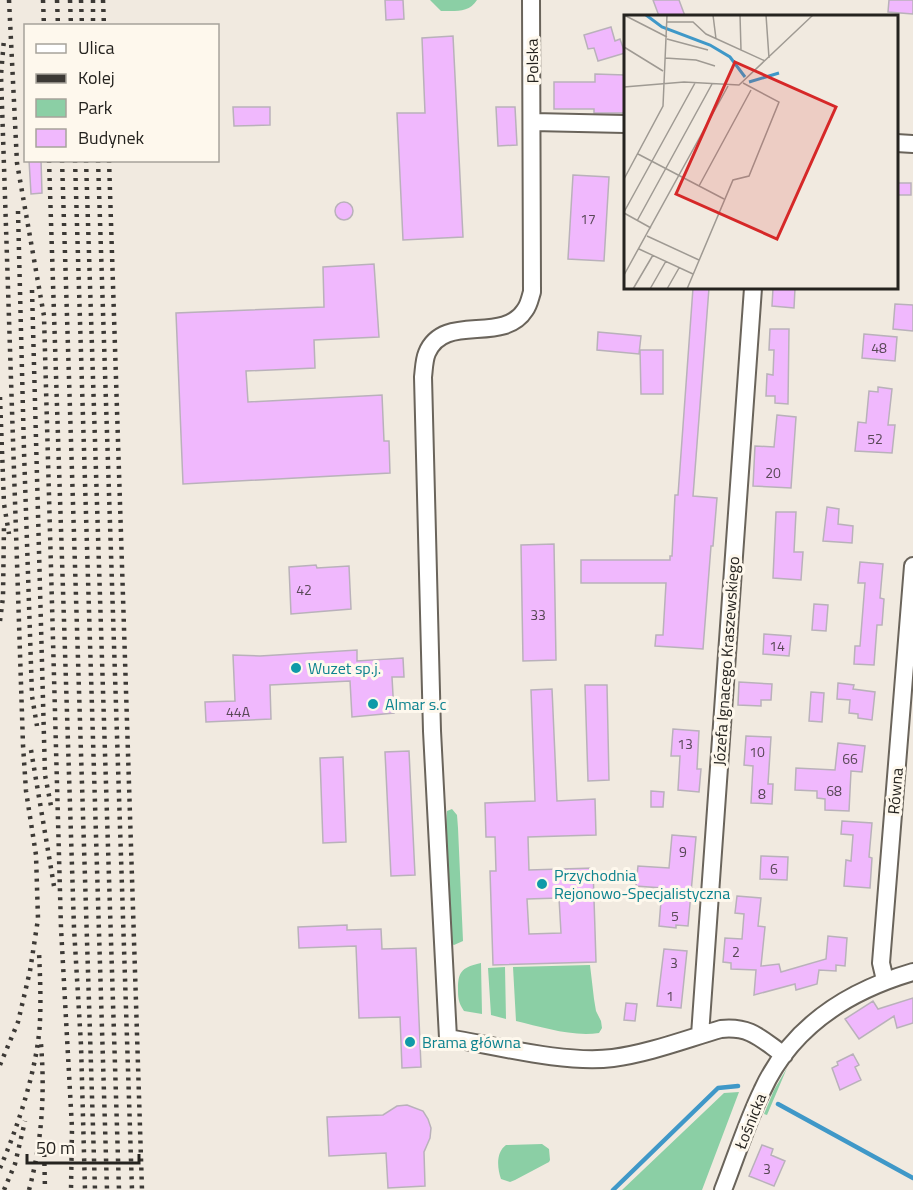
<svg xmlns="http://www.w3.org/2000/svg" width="913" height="1190" font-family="'Titillium Web',sans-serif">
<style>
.green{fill:#8bcfa5}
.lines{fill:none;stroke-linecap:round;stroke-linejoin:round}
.stream{stroke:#3f98c8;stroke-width:4.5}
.building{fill:#f0b8fd;stroke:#b9b1ba;stroke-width:1.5;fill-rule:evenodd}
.minor-casing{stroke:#6a645b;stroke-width:20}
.minor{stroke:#fff;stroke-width:16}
.rail{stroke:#3c3935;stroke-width:4.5;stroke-dasharray:3 6;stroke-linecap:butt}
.culture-dot{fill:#0f9aa8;stroke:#fef8ed;stroke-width:2}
.labels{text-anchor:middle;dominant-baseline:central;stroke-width:6;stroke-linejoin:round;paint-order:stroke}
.number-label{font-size:14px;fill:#584856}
.street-label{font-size:16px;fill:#25231f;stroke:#fef8ed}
.culture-label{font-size:16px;fill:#0d838f;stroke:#fef8ed;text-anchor:start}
.inset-river{fill:none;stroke:#3f98c8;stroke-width:3}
.inset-road{fill:none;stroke:#9f9a93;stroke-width:1.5}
.view{fill:#d62828;fill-opacity:0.15;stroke:#d62828;stroke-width:3}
.inset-edge{fill:none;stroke:#25231f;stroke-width:3}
</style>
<rect width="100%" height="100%" fill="#f1eae0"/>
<path class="green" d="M430,0H477C469,13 455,11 441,11Z
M452,809L457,815L458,828L463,941L454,945L450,943L449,937L446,828L447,811Z
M481,963L482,1014L464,1011C458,1002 458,997 458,988C458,970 464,967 481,963Z
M590,965L594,999L596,1011L601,1021L602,1028L599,1033C572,1037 542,1027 516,1021L513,967Z
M505,967L506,1019L491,1015L488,968Z
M787,1068L767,1115L764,1114L774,1090Z
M739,1092L702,1190H622L724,1093Z
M542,1144L549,1149L550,1160L549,1162L515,1180L510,1182L501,1179C497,1168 496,1152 506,1145Z"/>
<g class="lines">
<path class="stream" d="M778,1104L913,1178
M613,1190L718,1088L738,1086"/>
</g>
<path class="building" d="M385,0H403L404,19L386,20Z
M653,0H679L685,16H659Z
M889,0H913V14L888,12Z
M611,27L615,41L620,39L625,53L598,61L594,48L588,49L584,35Z
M453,36L463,237L403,240L397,113H425L422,38Z
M595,74L625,75L624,113H594V109H554V82H595Z
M233,107H270V125L234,126Z
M496,107H515L517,145L498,146Z
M29,160H41L42,193L31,194Z
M573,175L609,177L604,261L568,259Z
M897,183H911V195H897Z
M335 211a9 9 0 1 1 18 0a9 9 0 1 1-18 0Z
M374,264L379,337L314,340L315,368L246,371L248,402L382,395L384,441H389L390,473L183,484L176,313L324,307L323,267Z
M693,288H709L693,496L717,498L713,546H711L703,649L655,646L656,635H663L666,583H581V560H670V556H672L675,495H678Z
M773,288H795L794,308L772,306Z
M895,304L913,305V331L893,329Z
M770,329H789L788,404L775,403V396H766L767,374L773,375L774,350H769Z
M598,332L641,336L639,354L597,350Z
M864,334L897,337L895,361L862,358Z
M640,350H663V394H641Z
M878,387L892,389L888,425H895L892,453L855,451L858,422L866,423L869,391L878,392Z
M777,415L796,417L791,488L753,486L755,446L774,447Z
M827,507L839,509L838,524L853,526L852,543L823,541Z
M776,512H796L794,552H803L801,580L773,578Z
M554,544L556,660L523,661L521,545Z
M860,562L883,564L880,598L884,599L882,625H877L874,665L854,664L855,646H860L865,583H858Z
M316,565L317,568L349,566L351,609L291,614L289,567Z
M814,604L828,605L826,631L812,630Z
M764,634L791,636L789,656L763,654Z
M357,650V661L403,658L404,677H392L394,713L352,717L350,681L270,685L271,719L206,722L205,702L235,701L233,655L260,656Z
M739,682L772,684L771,700H761V706L738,705Z
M838,683L854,685L853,689L875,692L872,720L858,718V714L849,713L850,700L837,699Z
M585,685H607L609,780L588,781Z
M552,689L557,801L595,799L596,835L528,837L529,870L593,868L596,962L493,965L490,871H496L495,837H486L485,803L535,801L531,690ZM559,898L561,933L529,934L527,899Z
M811,692L824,693L822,722L809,721Z
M673,729L699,731L697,769H701L699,792L678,790L680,756H671Z
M746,736L771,737L768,784H773L772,804L751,803L753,766L744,765Z
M838,743L865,746L862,772L851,771L849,811L825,810V799L817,798V791L795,790L796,768L835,770Z
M409,751L415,875L391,876L385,752Z
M343,757L346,842L323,843L320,758Z
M651,791L664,792L663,807H651Z
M842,821L872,823L869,857L872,858L870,888L844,886L846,860L851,861L853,835L841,834Z
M672,835L696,837L688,926L676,925V928L659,926L662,888L636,886L638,866L669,868Z
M761,856L788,857L787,880L760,879Z
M737,896L761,898L758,926L765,927L761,966L779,964L781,972L826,959L828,936L847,938L845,966L836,965V971L819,970L817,984L796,990L795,984L754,995L756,970L731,969V963L723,962L725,938L742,939L744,914L735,913Z
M347,925V930L381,929L382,949L416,948L421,1067L402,1068L400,1017L359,1018L356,946L299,948L298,927Z
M664,949L687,951L681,1008L657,1006Z
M913,998V1023L897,1028L894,1016L859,1039L845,1019L873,1001L878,1009Z
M626,1003L637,1004L635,1021L624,1020Z
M853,1054L859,1065L855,1067L861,1080L840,1090L832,1068L838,1065L837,1062Z
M407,1105L423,1111L428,1119L431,1128L430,1138L424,1152L425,1186L388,1188L386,1153L329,1156L327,1117L383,1115L397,1106Z
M762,1145L773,1149L771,1155L785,1161L774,1186L749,1176Z"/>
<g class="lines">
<defs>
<path id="minor" d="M531,0L532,292C530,298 529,305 525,310C503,345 444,312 427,353C424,360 424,369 423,377L432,731L448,1038C497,1046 565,1064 613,1058C650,1053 686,1039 721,1029C751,1026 761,1039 784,1055
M533,122L625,124
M896,143L913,144
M885,980L881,963L913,566
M700,1035L753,288
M723,1190C736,1157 747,1122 762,1091C791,1027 848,991 913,972"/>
</defs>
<use href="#minor" class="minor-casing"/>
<use href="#minor" class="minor"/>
<path class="rail" d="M9,0L17,163L44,316L61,928L72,1128L71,1190
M43,0L44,26
M57,0L58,26
M70,0L71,26
M81,0L82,26
M93,0V26
M103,0L104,26
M49,160L74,928L81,1045L85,1190
M62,160L95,1190
M75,160L107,1190
M86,160L119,1190
M98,160L132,1190
M109,160L142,1190
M18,211L24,451L32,696L37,726
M32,290L45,775L52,811
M0,397L4,504L9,534
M0,621L3,597L4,525
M31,750L54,886
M0,1065L18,1022L30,971L38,919L36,855L26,791L23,745L1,75L4,39
M44,1145L45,1190
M0,1168C18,1127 38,1066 40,1021C41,998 40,975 39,952
M4,1190L15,1164L25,1121
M29,1190C42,1142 45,1094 41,1044"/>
</g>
<g class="culture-dot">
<circle cx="296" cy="668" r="6"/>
<circle cx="373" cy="704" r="6"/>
<circle cx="542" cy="884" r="6"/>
<circle cx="410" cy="1042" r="6"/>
</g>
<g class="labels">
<g class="number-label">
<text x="588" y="218">17</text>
<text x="879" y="347">48</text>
<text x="875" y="438">52</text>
<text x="773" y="472">20</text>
<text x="304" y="589">42</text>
<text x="538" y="614">33</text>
<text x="777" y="645">14</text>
<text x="238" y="711">44A</text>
<text x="685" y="743">13</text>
<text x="757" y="751">10</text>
<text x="850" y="758">66</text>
<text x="834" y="790">68</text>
<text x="762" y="793">8</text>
<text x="683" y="851">9</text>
<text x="774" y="868">6</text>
<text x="675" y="915">5</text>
<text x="736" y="951">2</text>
<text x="674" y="962">3</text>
<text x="670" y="995">1</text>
<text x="767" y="1168">3</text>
</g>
<g class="street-label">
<text transform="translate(532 61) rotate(-91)">Polska</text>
<text transform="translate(726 661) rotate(-86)">Józefa Ignacego Kraszewskiego</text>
<text transform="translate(895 791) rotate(-85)">Równa</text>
<text transform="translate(750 1121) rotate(-68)">Łośnicka</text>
</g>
<g class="culture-label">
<text x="308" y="668">Wuzet sp.j.</text>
<text x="385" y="704">Almar s.c</text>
<text x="554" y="875">Przychodnia<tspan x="554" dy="18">Rejonowo-Specjalistyczna</tspan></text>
<text x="422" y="1042">Brama główna</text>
</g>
</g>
<g transform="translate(624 15)">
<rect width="274" height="274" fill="#f1eae0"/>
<path class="inset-river" d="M22,0L38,12L86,30L106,42L121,62M125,67L155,58"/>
<path class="inset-road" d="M0,0L43,22M89,0L92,24M116,0L117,35M142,0L145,43M43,7H69L82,19L141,46M43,24L84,35M0,32L39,56M41,43L72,45L91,51M0,72L60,67L115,70L189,0M14,139L100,184M0,164L39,91L43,0M75,171L127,75M0,197L71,68M0,198L27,213M13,206L88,69M23,221L75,245M15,234L69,259M0,260L104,71M9,274L29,240M26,274L42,246M43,274L55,253M63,274L109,165L125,161L155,87L119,68"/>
<path class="view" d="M111,47L212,92L153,224L52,179Z"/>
<rect width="274" height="274" class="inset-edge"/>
</g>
<rect x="24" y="24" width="195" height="138" fill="#fef8ed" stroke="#a7a39b" stroke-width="1.5"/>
<rect x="36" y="44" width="30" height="9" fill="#ffffff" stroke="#a7a39b" stroke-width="1.5"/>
<text x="78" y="54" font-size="18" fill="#25231f">Ulica</text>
<rect x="36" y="74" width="30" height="9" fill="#3c3935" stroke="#a7a39b" stroke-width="1.5"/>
<text x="78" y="84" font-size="18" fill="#25231f">Kolej</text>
<rect x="36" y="99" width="30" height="18" fill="#8bcfa5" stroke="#a7a39b" stroke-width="1.5"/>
<text x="78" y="114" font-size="18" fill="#25231f">Park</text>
<rect x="36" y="129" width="30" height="18" fill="#f0b8fd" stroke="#a7a39b" stroke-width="1.5"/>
<text x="78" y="144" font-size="18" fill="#25231f">Budynek</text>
<path d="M27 1154v9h112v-9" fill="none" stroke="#25231f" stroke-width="3"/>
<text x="36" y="1154" font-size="18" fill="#25231f" stroke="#fef8ed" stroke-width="4.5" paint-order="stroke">50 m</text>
</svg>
